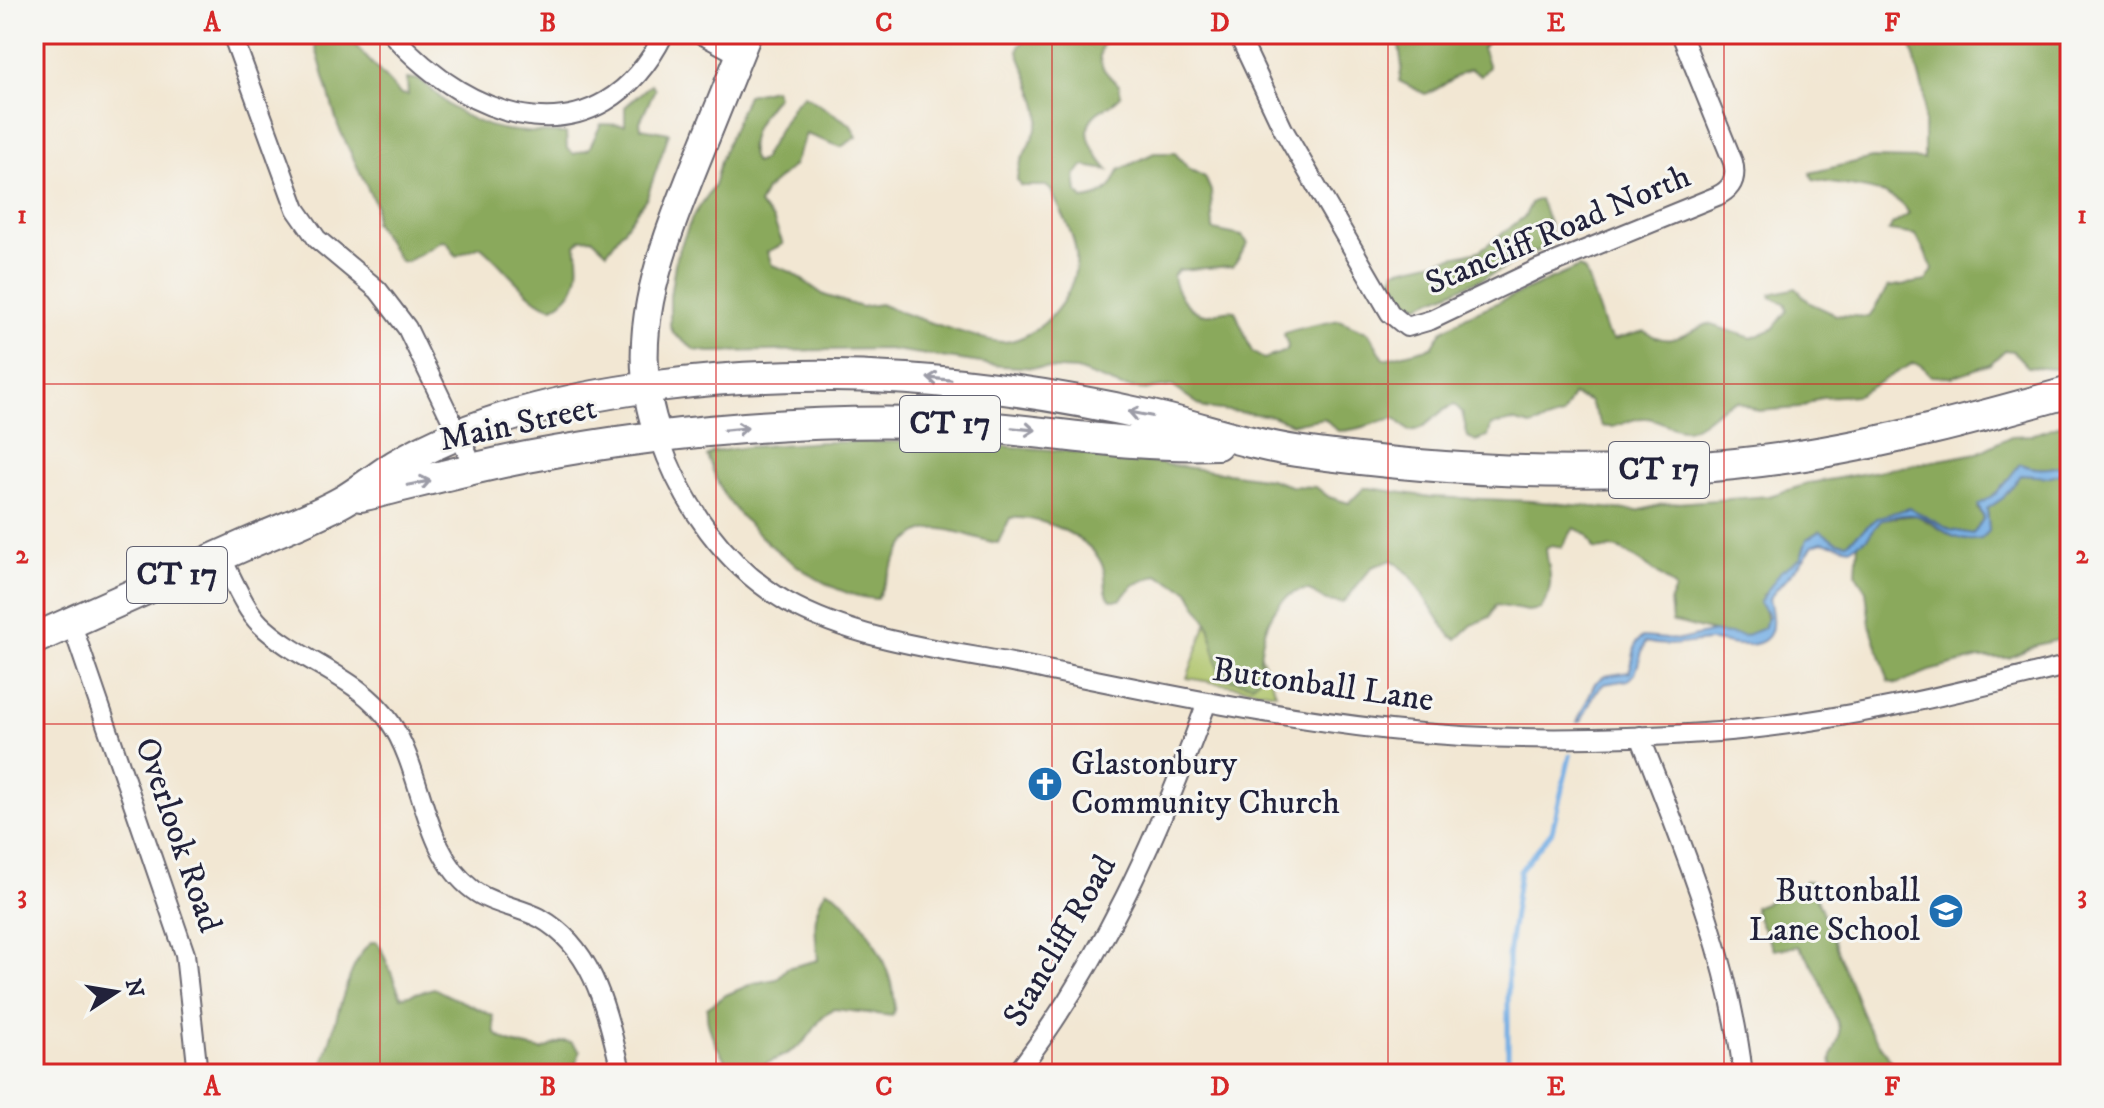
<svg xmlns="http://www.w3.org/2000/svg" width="2104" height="1108" font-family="'IM FELL DW Pica',serif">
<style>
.green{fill:#adc368;stroke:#687252;stroke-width:2}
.forest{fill:#8aa95c;stroke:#56664c;stroke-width:2}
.water{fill:#74aee4;stroke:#4b6890;stroke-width:2}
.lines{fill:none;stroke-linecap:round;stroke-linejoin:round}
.stream{stroke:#74aee4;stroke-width:5}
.minor-casing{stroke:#6b6770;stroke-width:22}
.secondary-casing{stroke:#6b6770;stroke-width:30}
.primary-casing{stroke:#6b6770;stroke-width:34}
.minor{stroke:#fff;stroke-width:18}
.secondary{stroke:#fff;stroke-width:26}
.primary{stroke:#fff;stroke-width:30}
.oneway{stroke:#9c9ca7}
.grid{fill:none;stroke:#d62828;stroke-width:2;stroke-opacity:0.55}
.labels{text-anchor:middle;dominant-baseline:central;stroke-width:6;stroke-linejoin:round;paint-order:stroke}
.shield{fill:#f6f6f2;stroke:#626272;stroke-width:2}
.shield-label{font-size:32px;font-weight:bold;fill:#22223b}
.street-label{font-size:34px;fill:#22223b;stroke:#f6f6f2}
.poi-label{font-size:34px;fill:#22223b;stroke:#f6f6f2;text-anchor:start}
.neatline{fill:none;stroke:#d62828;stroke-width:3}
.grid-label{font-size:26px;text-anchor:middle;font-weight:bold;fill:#d62828}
</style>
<rect width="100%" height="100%" fill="#f6f6f2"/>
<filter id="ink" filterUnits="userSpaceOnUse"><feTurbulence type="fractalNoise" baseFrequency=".0125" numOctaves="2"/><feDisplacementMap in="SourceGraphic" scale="16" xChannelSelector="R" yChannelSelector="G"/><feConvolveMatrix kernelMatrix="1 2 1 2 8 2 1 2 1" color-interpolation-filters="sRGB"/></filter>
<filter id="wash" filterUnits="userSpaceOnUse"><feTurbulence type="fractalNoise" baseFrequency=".006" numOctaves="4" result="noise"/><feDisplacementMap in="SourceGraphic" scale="32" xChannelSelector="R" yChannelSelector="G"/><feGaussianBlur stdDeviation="1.8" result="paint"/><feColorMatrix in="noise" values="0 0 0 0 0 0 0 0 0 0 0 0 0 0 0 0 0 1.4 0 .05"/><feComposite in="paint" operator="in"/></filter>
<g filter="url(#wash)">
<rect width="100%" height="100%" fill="#f2e7d3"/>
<path class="green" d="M34,251L50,323L34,332Z
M1214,603L1248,623L1276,693L1187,678Z"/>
<path class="forest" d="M312,34H345L400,94L408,95L407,79H417C430,86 439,98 451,107C492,135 520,132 566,133L567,149L574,154L589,149L601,124L625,125V107L651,84L655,89L640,122L641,128L669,133L647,197L607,252L592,238L581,239L576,245C582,271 579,293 553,307C533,307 499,260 480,246L456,256L447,242L442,241L406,262L400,261L374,222L376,206L338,126Z
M1033,34H1109C1093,56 1099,69 1119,85L1121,95C1114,106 1102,107 1094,116C1079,132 1097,157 1108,170L1084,166L1075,175L1077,192L1083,199C1105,197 1112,189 1119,170L1154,153H1175L1189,169L1205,177L1211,191L1213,230L1242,236L1248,243L1233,266L1178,270L1173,276C1175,292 1190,316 1210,314C1219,313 1225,309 1235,311L1252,352L1264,359L1286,351L1288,346L1284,334C1290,329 1327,323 1339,320L1369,333L1384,359L1432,347L1442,331L1467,316L1579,267L1585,271L1606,332L1613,340L1644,331C1671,348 1680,336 1708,324L1752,338L1773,329L1787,311L1786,304L1771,297V294L1796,288L1810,303L1836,315L1869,317L1888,287L1926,281L1933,270C1932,264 1920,245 1916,235L1889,231L1892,225L1909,214C1897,186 1839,186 1813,180L1810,173L1872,158L1924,159V94L1908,34H2070V365L2056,369L2028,367L2013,351L2005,350L1990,364L1952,377L1931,376L1921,365L1913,363L1857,395L1822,397L1800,408L1758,411L1738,401C1721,404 1713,416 1700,424C1678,438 1663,418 1645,418C1628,417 1619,431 1602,426L1589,401L1573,395L1562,416L1531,426L1512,421L1491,426L1488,437L1476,441L1468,437L1462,412L1455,405C1435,410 1431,429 1409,431L1395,418C1374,422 1360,431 1338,431L1324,418L1292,424L1272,416L1204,408L1172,386L1144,390L1122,387L1077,370L1001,366L887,349L709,352L695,350L674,334L670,326V296L676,257L692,218L714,186L720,161L747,95L774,89L777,96C763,112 741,140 755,163L762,160L794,104L804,95L850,124L857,137L841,147L806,134L793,166L766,190L759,205L773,219L783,244L767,252L772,265L791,272L824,295L861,307L880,304C897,312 989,343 1004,342C1043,338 1080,292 1076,253C1074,232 1059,209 1051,190L1046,186H1021L1017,181C1017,158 1035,141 1039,120C1042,106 1023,67 1018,52L1019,46Z
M1414,34H1495L1482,48L1489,67L1481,76L1471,69C1454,74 1442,90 1425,94L1399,81L1402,67L1399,44Z
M1540,199L1551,229L1546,247L1484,278L1419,305L1408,304L1392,279L1395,270L1479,251L1524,217L1532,202Z
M2070,422V463C2052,469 2038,471 2020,464L1998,492L1978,509L1984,518L1973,534L1950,530L1910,508L1879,517L1847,543L1837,542L1819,531L1807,539L1801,558L1762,596L1767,624C1746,652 1698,624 1672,622L1670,601L1675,589C1671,581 1628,552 1618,549C1610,546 1602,551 1594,549L1587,534L1574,528L1562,547L1551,545L1546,549C1549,575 1556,583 1541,609L1528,611L1496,605L1490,617L1472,625L1457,639L1450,636L1409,574L1392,560L1372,567L1343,603L1326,601L1309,590C1271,589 1256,646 1261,676L1253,684L1220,678L1209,625L1188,590L1157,575L1133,585L1120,600H1111C1103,592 1107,581 1104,570C1095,538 1042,516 1010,518L998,543C979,540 961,531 941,529C903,524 891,571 877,599C825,597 754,538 725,496C718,485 712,468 707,456L713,452L747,447L822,442H953L1078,452L1270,479L1291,486L1316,487L1329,497L1349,503L1364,488H1370L1431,497L1531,501L1637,511L1663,504L1769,496L1811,483L1978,453L2011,436L2031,435Z
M2070,470V637L2037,645L2009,658H1979L1929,671L1897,684L1889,682L1870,625L1866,591L1856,574L1858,542L1866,539L1882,519L1916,515L1952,536L1972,540L1989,531L1987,509L2003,498L2021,475L2051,477Z
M1805,881H1810L1868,1028L1901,1074H1849L1832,1065C1829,1054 1838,1046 1839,1035C1840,1019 1832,1014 1828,1001C1820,979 1814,963 1798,946L1774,950C1772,947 1754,911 1754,907L1798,890Z
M827,890C856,898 906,988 892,1016L834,1009C817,1016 815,1034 800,1045C784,1058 761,1065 742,1074L735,1072C721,1057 705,1029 707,1008L726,995L754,983L777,979L787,968L818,960C816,938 810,910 827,890Z
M372,942H377L381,948L401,997L434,988C453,999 473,1005 493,1016L495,1033C507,1045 526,1046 542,1050L563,1041L571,1042L580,1051L573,1074H262C276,1065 303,1076 322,1066C334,1035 347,959 372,942Z"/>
<path class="water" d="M2070,463V470L2051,477L2021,475L2003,498L1987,509L1989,531L1981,539C1949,546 1937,519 1915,515C1904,513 1892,517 1882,519L1866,539L1850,548L1822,542L1813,545C1802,566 1783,579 1769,599C1775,624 1777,647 1740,645C1729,645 1719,640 1708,641C1684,643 1669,648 1645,642L1635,674L1628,680L1604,684L1595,693L1581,722H1577L1595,683L1605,676L1630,672L1636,643L1642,637L1680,640L1713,632L1744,636L1764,628L1768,615L1759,603L1781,571L1801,558L1807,539L1820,531L1837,542L1847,543L1879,517L1910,508L1950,530L1973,534L1984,518L1978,505L1998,492L2020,464C2038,471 2052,469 2070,463Z"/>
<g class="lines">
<path class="stream" d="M1508,1074V956L1520,871L1552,831L1570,756"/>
</g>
</g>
<g filter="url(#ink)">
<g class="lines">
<defs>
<path id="minor" d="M232,34L296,209L317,239L378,290L407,328L475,469
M392,34C471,124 599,164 664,34
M701,34L740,55
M1238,34L1283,129L1390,313L1407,327L1431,320L1538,269L1717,196C1732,189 1737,178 1733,162L1681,34
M659,437C682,504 725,566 787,602C857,641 944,650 1022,665C1144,690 1266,716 1390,730C1498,742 1610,740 1718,732C1839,722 1953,694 2070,665
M220,556C232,576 243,607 260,624C299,662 359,676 390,722C424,771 422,852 473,890C491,904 519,907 540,918C597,950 607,1016 622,1074
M71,622L185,954L198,1074
M1640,736C1683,847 1729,954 1743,1074
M1016,1074C1102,962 1159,834 1207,702"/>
<path id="secondary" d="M659,437C624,344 659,256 693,170C711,125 730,79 748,34"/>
<path id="primary" d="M361,496C416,483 471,468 527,457C658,432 793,420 926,423C1023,426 1120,448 1217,444
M34,639C105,607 176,576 247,544C279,530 313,518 343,501C362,490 378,476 396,465C473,419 571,397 658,386C828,364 986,379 1152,416C1201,427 1246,444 1296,451C1460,474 1627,481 1792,457C1886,443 1978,418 2070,392"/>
</defs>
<use href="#minor" class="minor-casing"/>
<use href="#secondary" class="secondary-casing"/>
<use href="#primary" class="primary-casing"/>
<use href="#minor" class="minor"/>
<use href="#secondary" class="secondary"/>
<use href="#primary" class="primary"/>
</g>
<defs><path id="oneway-shaft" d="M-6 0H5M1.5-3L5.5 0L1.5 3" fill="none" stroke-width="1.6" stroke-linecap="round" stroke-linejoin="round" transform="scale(2)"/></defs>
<g class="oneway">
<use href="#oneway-shaft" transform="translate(939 379) rotate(-175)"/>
<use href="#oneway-shaft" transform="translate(1140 414) rotate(-169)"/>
<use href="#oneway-shaft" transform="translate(736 429) rotate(-5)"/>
<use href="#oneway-shaft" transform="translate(1024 429) rotate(5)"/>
<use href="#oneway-shaft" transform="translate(419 483) rotate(-11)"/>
</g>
</g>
<path class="grid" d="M380,34V1074M716,34V1074M1052,34V1074M1388,34V1074M1724,34V1074M34,384H2070M34,724H2070"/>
<defs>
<symbol id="church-disc" viewBox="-11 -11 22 22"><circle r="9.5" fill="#1f6fb2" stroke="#f6f6f2"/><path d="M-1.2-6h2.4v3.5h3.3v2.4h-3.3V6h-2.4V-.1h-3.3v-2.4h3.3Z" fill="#fff"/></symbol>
<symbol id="school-disc" viewBox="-11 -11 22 22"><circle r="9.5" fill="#1f6fb2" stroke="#f6f6f2"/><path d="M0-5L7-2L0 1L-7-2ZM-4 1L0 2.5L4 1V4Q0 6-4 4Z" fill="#fff"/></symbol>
</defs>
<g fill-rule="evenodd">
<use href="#church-disc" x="1025" y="764" width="40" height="40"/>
<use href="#school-disc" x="1926" y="891" width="40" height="40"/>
</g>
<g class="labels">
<g class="shield">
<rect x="900" y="396" width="100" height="56" rx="6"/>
<rect x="1609" y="442" width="100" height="56" rx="6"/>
<rect x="127" y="547" width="100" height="56" rx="6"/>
</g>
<g class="shield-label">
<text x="950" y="424">CT 17</text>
<text x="1659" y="470">CT 17</text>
<text x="177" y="575">CT 17</text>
</g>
<g class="street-label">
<text transform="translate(1558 230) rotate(-23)">Stancliff Road North</text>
<text transform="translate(518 424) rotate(-12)">Main Street</text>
<text transform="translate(1323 685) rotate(8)">Buttonball Lane</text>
<text transform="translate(178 835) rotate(71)">Overlook Road</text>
<text transform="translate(1060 941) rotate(-60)">Stancliff Road</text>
</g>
<g class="poi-label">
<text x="1071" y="764">Glastonbury<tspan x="1071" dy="39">Community Church</tspan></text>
<text x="1920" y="891" text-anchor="end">Buttonball<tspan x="1920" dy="39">Lane School</tspan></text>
</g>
</g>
<rect width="2104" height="1108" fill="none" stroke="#f6f6f2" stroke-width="88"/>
<g transform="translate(116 992) rotate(78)" stroke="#f6f6f2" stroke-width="6" paint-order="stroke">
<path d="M0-6L14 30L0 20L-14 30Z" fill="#22223b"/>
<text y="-12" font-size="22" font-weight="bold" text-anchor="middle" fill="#22223b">N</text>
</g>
<rect x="44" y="44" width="2016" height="1020" class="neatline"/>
<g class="grid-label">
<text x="212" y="31">A</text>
<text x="548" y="31">B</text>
<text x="884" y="31">C</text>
<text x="1220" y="31">D</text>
<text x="1556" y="31">E</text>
<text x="1892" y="31">F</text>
<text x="22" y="223">1</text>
<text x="2082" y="223">1</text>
<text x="22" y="563">2</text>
<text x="2082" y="563">2</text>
<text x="22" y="903">3</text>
<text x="2082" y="903">3</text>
<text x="212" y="1095">A</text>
<text x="548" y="1095">B</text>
<text x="884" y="1095">C</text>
<text x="1220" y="1095">D</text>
<text x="1556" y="1095">E</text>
<text x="1892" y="1095">F</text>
</g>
</svg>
